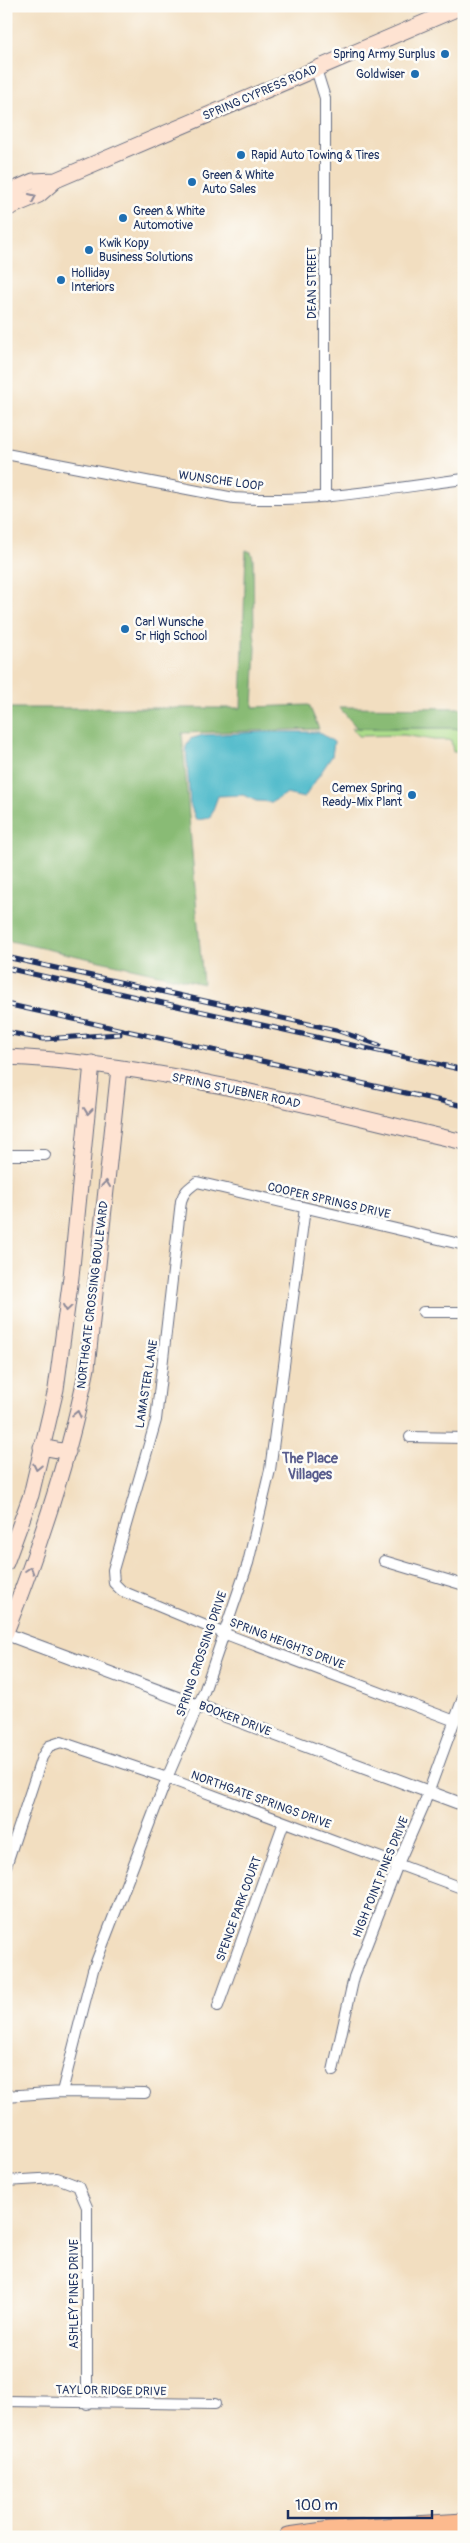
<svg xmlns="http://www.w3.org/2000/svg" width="470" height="2543" font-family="Pangolin,sans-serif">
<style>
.green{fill:#acdb89;stroke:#648574}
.forest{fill:#89bb75;stroke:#52756a}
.water{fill:#4ebaca;stroke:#347494}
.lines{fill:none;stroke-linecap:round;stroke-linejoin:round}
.minor-casing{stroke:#666c80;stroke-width:12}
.tertiary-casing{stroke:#666c80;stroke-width:14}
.secondary-casing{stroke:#666c80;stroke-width:17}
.motorway-casing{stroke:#666c80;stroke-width:21}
.minor{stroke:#fff;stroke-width:10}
.tertiary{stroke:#fff;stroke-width:12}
.secondary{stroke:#fee3d2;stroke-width:15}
.motorway{stroke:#fcba8e;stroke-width:19}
.rail-casing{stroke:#1b2f5e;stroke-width:5}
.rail{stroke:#fdfcf7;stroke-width:3;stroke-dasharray:9;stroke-linecap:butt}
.oneway{stroke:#8c8998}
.poi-dot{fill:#1f6fb2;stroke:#fdfcf7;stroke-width:2}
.labels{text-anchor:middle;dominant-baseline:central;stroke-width:5;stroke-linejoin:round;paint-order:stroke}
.poi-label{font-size:12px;fill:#1b2f5e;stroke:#fdfcf7;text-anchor:start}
.street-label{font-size:12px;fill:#1b2f5e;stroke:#fdfcf7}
.neighbourhood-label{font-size:14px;font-weight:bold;fill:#595d8d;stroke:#fdfcf7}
</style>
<rect width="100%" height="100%" fill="#fdfcf7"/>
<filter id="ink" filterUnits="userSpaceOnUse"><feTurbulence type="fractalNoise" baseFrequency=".02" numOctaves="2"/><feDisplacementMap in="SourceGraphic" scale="10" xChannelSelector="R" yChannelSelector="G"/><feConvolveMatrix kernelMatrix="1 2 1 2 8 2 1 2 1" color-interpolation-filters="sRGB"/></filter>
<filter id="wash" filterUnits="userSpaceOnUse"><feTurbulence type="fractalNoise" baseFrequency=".0096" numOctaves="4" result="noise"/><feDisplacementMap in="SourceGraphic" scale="20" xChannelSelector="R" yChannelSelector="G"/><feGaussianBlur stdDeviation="1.12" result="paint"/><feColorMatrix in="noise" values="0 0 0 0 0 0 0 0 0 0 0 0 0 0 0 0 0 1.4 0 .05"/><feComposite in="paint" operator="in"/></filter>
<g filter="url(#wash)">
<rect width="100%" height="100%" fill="#f2dec0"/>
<path class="green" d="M352,728H453L464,730V752H453L451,740H434L404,735L359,736Z"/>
<path class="forest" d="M246,550L251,552L253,558L254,633L256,648L253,707L309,705L319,729L182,733L203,984L6,940V708H241Z
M339,707L464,708V730L453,728H357Z"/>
<path class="water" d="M264,732H319L334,742L332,756L304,798L286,794L272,802L256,801L243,795L218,796L210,818L196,820L190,804L186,747L190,739L203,735Z"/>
</g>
<g filter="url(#ink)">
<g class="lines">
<defs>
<path id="minor" d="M316,69L325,98V497
M6,454L234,498C312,503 387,489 464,479
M6,1155H45
M423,1312H464
M410,1437L464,1438
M384,1561L464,1585
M455,1721L223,1633L122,1591L114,1583L113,1570L156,1420L181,1201C184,1191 189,1188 197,1182L464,1245
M6,1866L42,1757L49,1746L61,1742L167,1778L464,1889
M218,2006L284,1822
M333,2071L354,1977L398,1864L423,1807L464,1695
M62,2092L93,1970L167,1778L204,1692L248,1563L270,1470L305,1208
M6,2096L62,2092L145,2093
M6,2181L57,2178L78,2186L87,2207V2404
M6,2401L215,2404"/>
<path id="tertiary" d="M6,1634L464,1805"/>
<path id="secondary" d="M6,193L33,181L56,180
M6,209L39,195L56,180L463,6
M6,1057C161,1063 313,1108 464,1142
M41,1447L68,1452
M6,1563L31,1495L56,1389L71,1277L92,1063
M6,1632C40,1546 69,1459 87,1368L119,1068"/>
<path id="motorway" d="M289,2537L331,2531L464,2523"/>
</defs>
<use href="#minor" class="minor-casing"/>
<use href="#tertiary" class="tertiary-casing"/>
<use href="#secondary" class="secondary-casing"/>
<use href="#motorway" class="motorway-casing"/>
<use href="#minor" class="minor"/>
<use href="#tertiary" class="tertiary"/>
<use href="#secondary" class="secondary"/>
<use href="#motorway" class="motorway"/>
<defs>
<path id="rail" d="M6,957L336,1030L379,1045
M6,968L464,1070
M6,1004L464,1106
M6,1032L43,1039L120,1034"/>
</defs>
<use href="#rail" class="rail-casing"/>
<use href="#rail" class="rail"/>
</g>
<defs><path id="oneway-chevron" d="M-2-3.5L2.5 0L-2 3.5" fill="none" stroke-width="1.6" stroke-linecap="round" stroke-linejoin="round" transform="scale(1.25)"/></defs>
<g class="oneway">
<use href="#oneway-chevron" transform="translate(33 197) rotate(-25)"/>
<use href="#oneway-chevron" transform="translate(88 1111) rotate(96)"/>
<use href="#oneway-chevron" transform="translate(106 1184) rotate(-84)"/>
<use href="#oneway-chevron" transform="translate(67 1308) rotate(98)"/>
<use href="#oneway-chevron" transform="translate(77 1414) rotate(-77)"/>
<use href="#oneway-chevron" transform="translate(37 1467) rotate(102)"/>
<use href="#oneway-chevron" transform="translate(30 1570) rotate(-72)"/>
</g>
</g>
<g class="poi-dot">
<circle cx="445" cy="54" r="5"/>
<circle cx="415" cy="74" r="5"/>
<circle cx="241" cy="155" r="5"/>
<circle cx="192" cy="182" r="5"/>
<circle cx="123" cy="218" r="5"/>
<circle cx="89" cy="250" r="5"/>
<circle cx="61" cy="280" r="5"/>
<circle cx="125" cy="629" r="5"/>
<circle cx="412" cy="795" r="5"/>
</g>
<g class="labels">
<g class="poi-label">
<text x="435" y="54" text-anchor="end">Spring Army Surplus</text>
<text x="405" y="74" text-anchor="end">Goldwiser</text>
<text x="251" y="155">Rapid Auto Towing &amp; Tires</text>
<text x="202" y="175">Green &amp; White<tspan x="202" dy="14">Auto Sales</tspan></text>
<text x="133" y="211">Green &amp; White<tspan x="133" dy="14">Automotive</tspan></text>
<text x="99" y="243">Kwik Kopy<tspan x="99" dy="14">Business Solutions</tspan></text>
<text x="71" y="273">Holliday<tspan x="71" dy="14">Interiors</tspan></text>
<text x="135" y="622">Carl Wunsche<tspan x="135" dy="14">Sr High School</tspan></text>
<text x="402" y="788" text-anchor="end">Cemex Spring<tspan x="402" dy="14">Ready-Mix Plant</tspan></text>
</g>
<g class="street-label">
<text transform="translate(260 93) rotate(-23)">SPRING CYPRESS ROAD</text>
<text transform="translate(312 283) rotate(-90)">DEAN STREET</text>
<text transform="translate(221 481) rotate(8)">WUNSCHE LOOP</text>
<text transform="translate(236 1091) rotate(12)">SPRING STUEBNER ROAD</text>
<text transform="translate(329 1201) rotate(13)">COOPER SPRINGS DRIVE</text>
<text transform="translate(93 1295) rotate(-83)">NORTHGATE CROSSING BOULEVARD</text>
<text transform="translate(147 1384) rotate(-81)">LAMASTER LANE</text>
<text transform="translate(287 1644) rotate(21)">SPRING HEIGHTS DRIVE</text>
<text transform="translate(202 1654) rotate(-71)">SPRING CROSSING DRIVE</text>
<text transform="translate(235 1719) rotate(21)">BOOKER DRIVE</text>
<text transform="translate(261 1800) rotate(20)">NORTHGATE SPRINGS DRIVE</text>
<text transform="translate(381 1877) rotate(-68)">HIGH POINT PINES DRIVE</text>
<text transform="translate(239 1909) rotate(-70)">SPENCE PARK COURT</text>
<text transform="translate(74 2294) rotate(-90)">ASHLEY PINES DRIVE</text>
<text transform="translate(111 2391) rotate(1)">TAYLOR RIDGE DRIVE</text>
</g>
<g class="neighbourhood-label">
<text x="310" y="1458">The Place<tspan x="310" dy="16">Villages</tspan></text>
</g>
</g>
<rect width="470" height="2543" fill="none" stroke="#fdfcf7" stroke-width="25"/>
<path d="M288 2510v8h144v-8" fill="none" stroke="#1b2f5e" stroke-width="2.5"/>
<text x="295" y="2510" font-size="15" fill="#1b2f5e" stroke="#fdfcf7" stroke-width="4" paint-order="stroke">100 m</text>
</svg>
